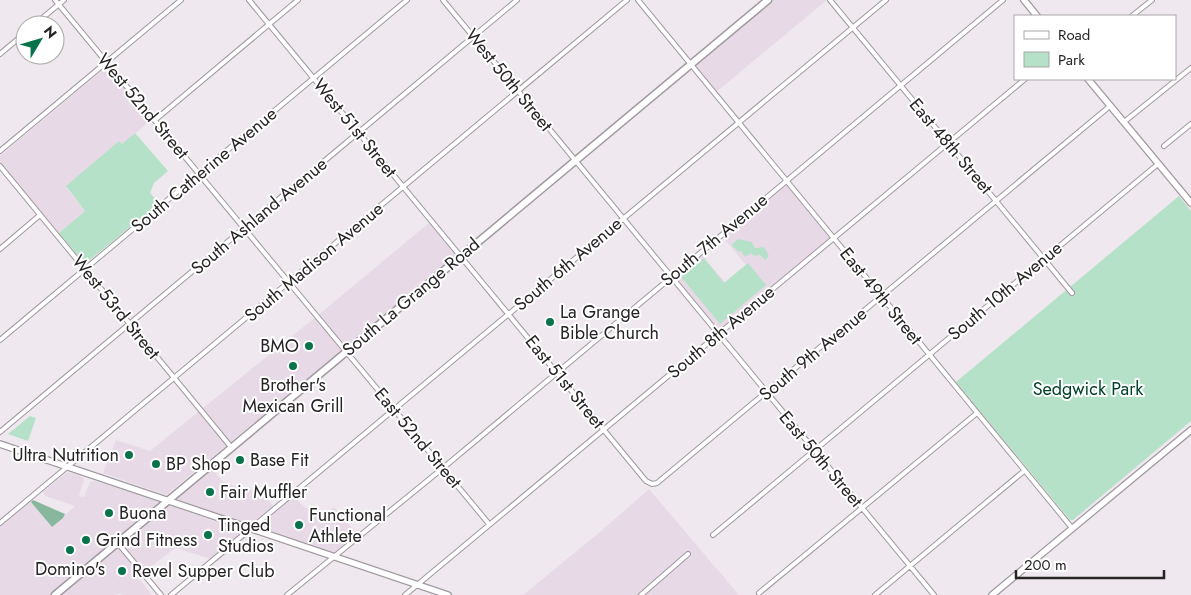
<svg xmlns="http://www.w3.org/2000/svg" width="1191" height="595" font-family="Jost,sans-serif">
<style>
.built{fill:#e7dae6}
.green{fill:#b6e1c9}
.forest{fill:#87b89d}
.lines{fill:none;stroke-linecap:round;stroke-linejoin:round}
.minor-casing{stroke:#a0999f;stroke-width:6}
.secondary-casing{stroke:#a0999f;stroke-width:8}
.primary-casing{stroke:#a0999f;stroke-width:9}
.minor{stroke:#fff;stroke-width:4}
.secondary{stroke:#fff;stroke-width:5.5}
.primary{stroke:#fff;stroke-width:6}
.poi-dot{fill:#08734b;stroke:#fff;stroke-width:2}
.labels{text-anchor:middle;dominant-baseline:central;stroke-width:4;stroke-linejoin:round;paint-order:stroke}
.street-label{font-size:18px;fill:#272426;stroke:#fff}
.poi-label{font-size:18px;fill:#272426;stroke:#fff;text-anchor:start}
.park-label{font-size:18px;fill:#004228;stroke:#fff}
</style>
<rect width="100%" height="100%" fill="#efe8ee"/>
<path class="built" d="M772,0H827L715,93L693,65Z
M107,66L151,120L122,145L119,142L66,187L85,211L59,233L0,161V156Z
M786,182L832,238L718,333L672,276L700,253L725,282L746,265L721,235Z
M430,222L457,256L166,495L103,473L116,440L150,451L317,316Z
M210,466L222,481L242,489L261,491L273,506L290,491L304,507L325,514L334,507L357,534L333,554L170,500Z
M66,473H72L81,476L84,479L79,496L84,497L90,482L94,481L164,501L54,595H0V525L30,500L52,527L75,506L45,496L43,492Z
M649,489L739,595H523L600,532Z
M168,505L251,534L218,561L175,548L138,577L152,595H122L120,593L117,595H59Z"/>
<path class="green" d="M135,133L168,171L154,183L150,193L159,203L85,264L59,233L85,211L66,186L119,141L122,144Z
M1179,196L1191,211V421L1073,520H1070L956,382Z
M738,239L752,242L755,248L764,247L769,256L765,260L760,255L754,256L751,253L745,257L741,251L739,252L733,247L732,244Z
M704,258L724,283L748,263L766,285L720,324L681,277Z
M30,416L36,418L28,441L8,434Z"/>
<path class="forest" d="M33,500L65,514L63,518L52,527L31,502Z"/>
<g class="lines">
<defs>
<path id="minor" d="M55,0L489,524
M249,0L646,481L652,484L657,483L1110,106
M443,0L934,595
M638,0L1072,528
M830,0L1072,293
M1132,16L1152,0
M34,25L64,0
M0,54L25,33
M155,120L298,0
M1124,122L1191,68
M1164,146L1191,124
M0,151L181,0
M0,166L231,447
M0,249L40,215
M0,340L407,0
M0,432L517,0
M0,523L627,0
M713,535L1158,164
M117,542L161,595
M759,593L977,413
M171,595L886,0
M287,595L443,468L1003,0
M405,595L1025,79
M641,595L688,554
M875,595L1024,471"/>
<path id="secondary" d="M1024,0L1037,16
M1088,79L1191,203
M0,444L448,595
M992,595L1191,430"/>
<path id="primary" d="M55,595L768,0"/>
</defs>
<use href="#minor" class="minor-casing"/>
<use href="#secondary" class="secondary-casing"/>
<use href="#primary" class="primary-casing"/>
<use href="#minor" class="minor"/>
<use href="#secondary" class="secondary"/>
<use href="#primary" class="primary"/>
</g>
<g class="poi-dot">
<circle cx="550" cy="322" r="5"/>
<circle cx="309" cy="346" r="5"/>
<circle cx="293" cy="366" r="5"/>
<circle cx="129" cy="455" r="5"/>
<circle cx="240" cy="460" r="5"/>
<circle cx="156" cy="464" r="5"/>
<circle cx="210" cy="492" r="5"/>
<circle cx="109" cy="513" r="5"/>
<circle cx="299" cy="525" r="5"/>
<circle cx="208" cy="535" r="5"/>
<circle cx="86" cy="540" r="5"/>
<circle cx="70" cy="550" r="5"/>
<circle cx="122" cy="571" r="5"/>
</g>
<g class="labels">
<g class="street-label">
<text transform="translate(509 80) rotate(51)">West 50th Street</text>
<text transform="translate(143 106) rotate(50)">West 52nd Street</text>
<text transform="translate(355 128) rotate(51)">West 51st Street</text>
<text transform="translate(951 146) rotate(50)">East 48th Street</text>
<text transform="translate(204 170) rotate(-40)">South Catherine Avenue</text>
<text transform="translate(259 216) rotate(-40)">South Ashland Avenue</text>
<text transform="translate(714 240) rotate(-40)">South 7th Avenue</text>
<text transform="translate(314 262) rotate(-40)">South Madison Avenue</text>
<text transform="translate(568 264) rotate(-40)">South 6th Avenue</text>
<text transform="translate(1005 291) rotate(-40)">South 10th Avenue</text>
<text transform="translate(881 296) rotate(51)">East 49th Street</text>
<text transform="translate(411 297) rotate(-40)">South La Grange Road</text>
<text transform="translate(116 307) rotate(51)">West 53rd Street</text>
<text transform="translate(721 332) rotate(-40)">South 8th Avenue</text>
<text transform="translate(813 354) rotate(-40)">South 9th Avenue</text>
<text transform="translate(565 382) rotate(51)">East 51st Street</text>
<text transform="translate(418 438) rotate(50)">East 52nd Street</text>
<text transform="translate(821 459) rotate(50)">East 50th Street</text>
</g>
<g class="poi-label">
<text x="560" y="312">La Grange<tspan x="560" dy="21">Bible Church</tspan></text>
<text x="299" y="346" text-anchor="end">BMO</text>
<text x="293" y="385" text-anchor="middle">Brother's<tspan x="293" dy="21">Mexican Grill</tspan></text>
<text x="119" y="455" text-anchor="end">Ultra Nutrition</text>
<text x="250" y="460">Base Fit</text>
<text x="166" y="464">BP Shop</text>
<text x="220" y="492">Fair Muffler</text>
<text x="119" y="513">Buona</text>
<text x="309" y="515">Functional<tspan x="309" dy="21">Athlete</tspan></text>
<text x="218" y="525">Tinged<tspan x="218" dy="21">Studios</tspan></text>
<text x="96" y="540">Grind Fitness</text>
<text x="70" y="569" text-anchor="middle">Domino's</text>
<text x="132" y="571">Revel Supper Club</text>
</g>
<g class="park-label">
<text x="1088" y="389">Sedgwick Park</text>
</g>
</g>
<rect x="1014" y="15" width="162" height="65" fill="#ffffff" stroke="#a9a7a8"/>
<rect x="1024" y="31" width="25" height="8" fill="#ffffff" stroke="#a9a7a8"/>
<text x="1058" y="40" font-size="15" fill="#272426">Road</text>
<rect x="1024" y="52" width="25" height="15" fill="#b6e1c9" stroke="#a9a7a8"/>
<text x="1058" y="65" font-size="15" fill="#272426">Park</text>
<g transform="translate(40 40) rotate(52)"><circle r="24" fill="#ffffff" stroke="#a9a7a8"/>
<path d="M0-4L9 19L0 12L-9 19Z" fill="#08734b"/>
<text y="-8" font-size="14" font-weight="bold" text-anchor="middle" fill="#272426">N</text>
</g>
<path d="M1016 570v8h148v-8" fill="none" stroke="#272426" stroke-width="2.5"/>
<text x="1024" y="570" font-size="15" fill="#272426" stroke="#ffffff" stroke-width="4" paint-order="stroke">200 m</text>
</svg>
